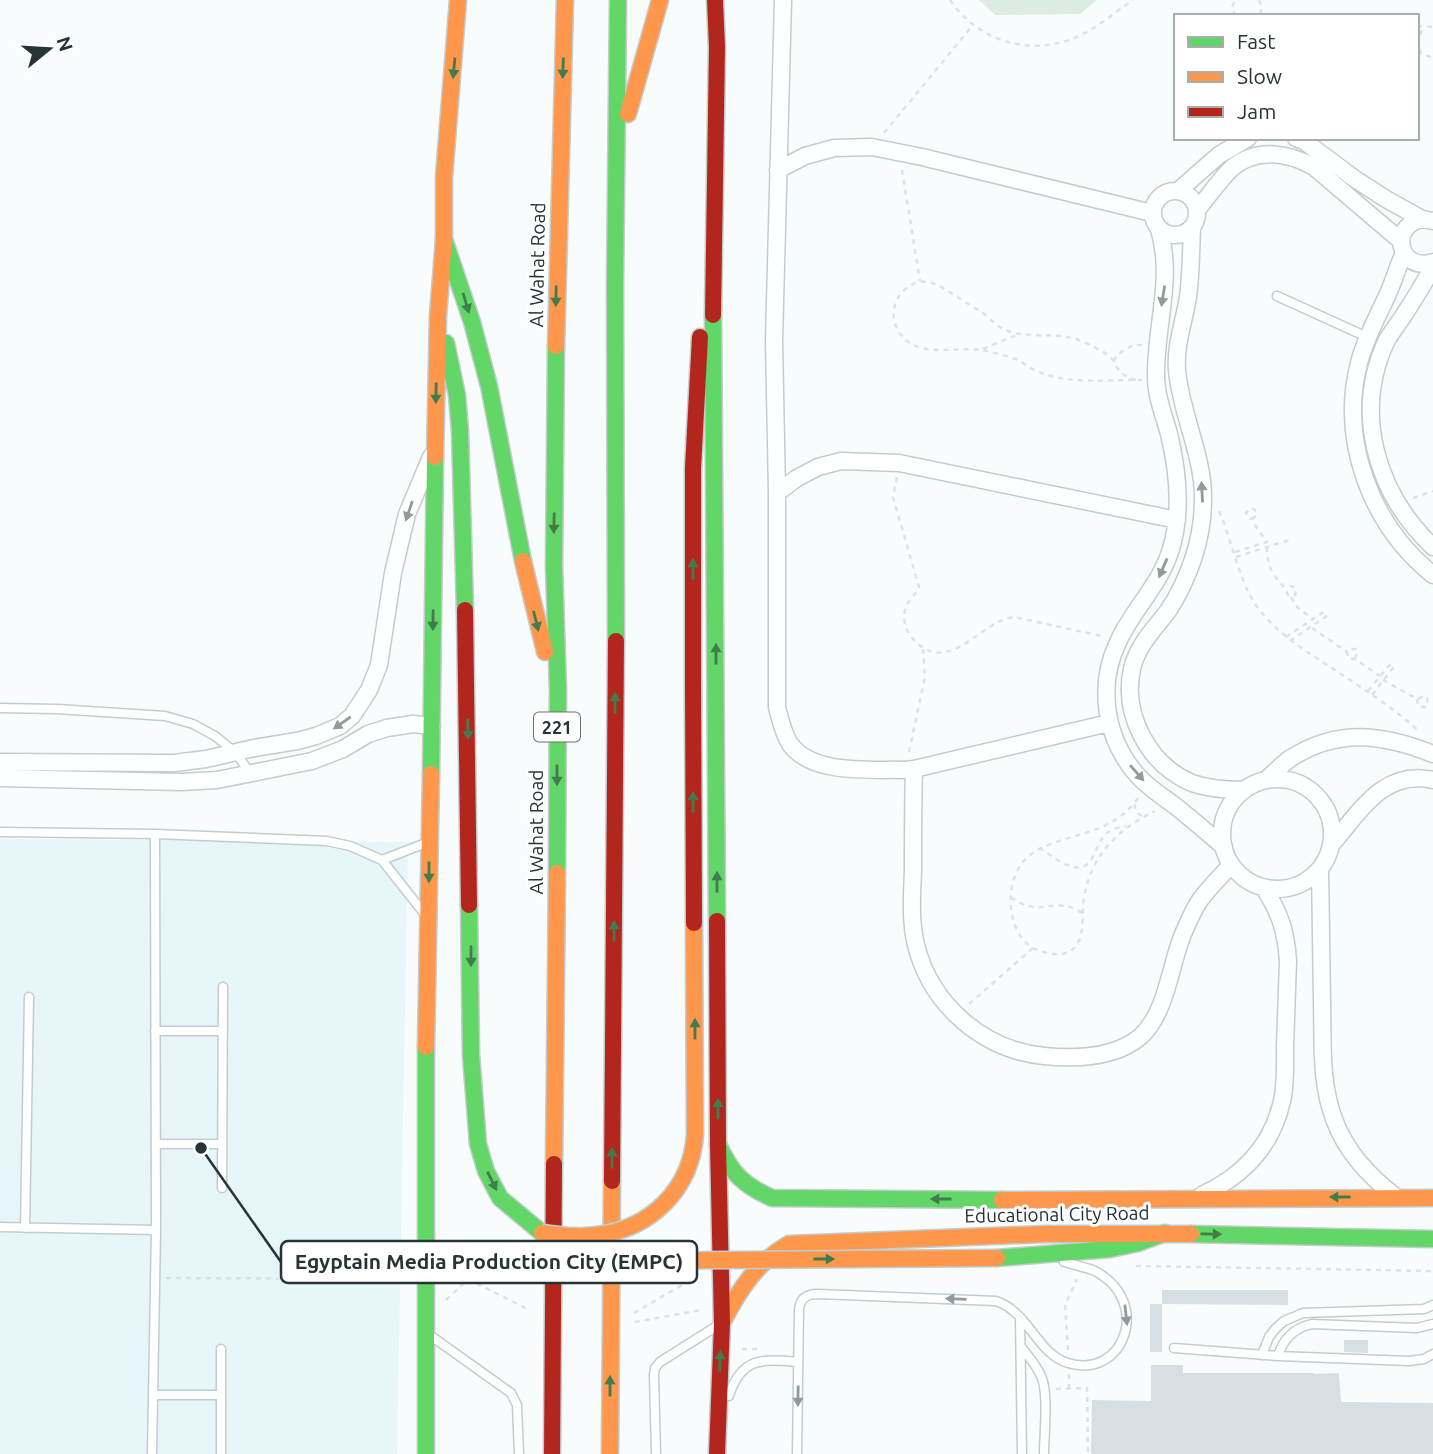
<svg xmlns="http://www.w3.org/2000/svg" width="1433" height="1454" font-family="Ubuntu,sans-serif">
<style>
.built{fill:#e6f6f9}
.green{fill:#dcece3}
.building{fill:#d8dfe3}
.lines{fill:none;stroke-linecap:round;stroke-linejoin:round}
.lane-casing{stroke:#c4cccd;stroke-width:11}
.street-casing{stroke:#c4cccd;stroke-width:19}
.fast-casing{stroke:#c4cccd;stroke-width:19}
.slow-casing{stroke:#c4cccd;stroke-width:19}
.jam-casing{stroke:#c4cccd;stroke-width:19}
.path{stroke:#e0e2e2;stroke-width:2.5;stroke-dasharray:5 5;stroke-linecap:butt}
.lane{stroke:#feffff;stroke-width:8}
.street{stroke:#feffff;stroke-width:16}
.fast{stroke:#63d668;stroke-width:16}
.slow{stroke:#ff974d;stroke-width:16}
.jam{stroke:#b3261e;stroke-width:16}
.slow-bridge-casing{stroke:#c4cccd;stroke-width:19;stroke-linecap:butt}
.jam-bridge-casing{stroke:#c4cccd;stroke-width:19;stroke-linecap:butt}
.path-bridge{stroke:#e0e2e2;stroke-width:2.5;stroke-dasharray:5 5;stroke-linecap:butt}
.slow-bridge{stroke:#ff974d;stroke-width:16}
.jam-bridge{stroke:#b3261e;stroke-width:16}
.oneway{fill:#417d4c}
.oneway2{fill:#929a9a}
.labels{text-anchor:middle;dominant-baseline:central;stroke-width:6;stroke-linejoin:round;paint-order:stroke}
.shield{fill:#fff;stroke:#677172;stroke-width:2}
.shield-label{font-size:18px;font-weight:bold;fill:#263436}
.street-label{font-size:19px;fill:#263436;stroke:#fff}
.leader{fill:none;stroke:#263436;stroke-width:2.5}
.callout-dot{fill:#263436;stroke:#fff;stroke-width:2.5}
.callout{fill:#fff;stroke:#263436;stroke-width:2.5}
.callout-label{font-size:21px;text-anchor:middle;font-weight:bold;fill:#263436}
</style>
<rect width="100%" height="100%" fill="#f8fcfc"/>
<path class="built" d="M0,839L408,842L397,1454H0Z"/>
<path class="green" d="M979,0H1097L1080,14L995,15Z"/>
<path class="building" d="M1162,1290H1288V1305L1162,1304Z
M1150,1304H1162V1352H1150Z
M1344,1340H1368V1353L1344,1352Z
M1151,1365H1183V1373H1314V1374L1339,1373L1341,1402L1433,1403V1454H1091L1092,1400L1151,1401Z"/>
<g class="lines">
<defs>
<path id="lane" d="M1277,296L1367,337
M0,708L57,709L165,716L193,724L215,736L235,752L251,774
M0,832L155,834L327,841L350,846L382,860L423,912
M382,860L426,843
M155,1031H223
M156,1144H222
M222,1188L223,987
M0,1227L156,1230
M25,1228L29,997
M1020,1317L1022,1454
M431,1336L511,1393L517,1405L519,1454
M1022,1348C1029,1357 1037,1366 1041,1376C1049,1392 1044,1435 1044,1454
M1174,1348L1278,1356L1409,1361L1424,1359L1433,1354
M1262,1355L1269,1337L1276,1328L1284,1321L1303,1313L1424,1309L1433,1305
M1278,1356C1283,1339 1294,1328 1312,1324L1417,1328L1433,1324
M153,1395H221
M729,1396C741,1357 762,1359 798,1362
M152,1454L156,1230L155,834
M221,1454V1349
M656,1454L654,1375L655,1368L660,1362L717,1326
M797,1454L799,1310C800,1298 807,1294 818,1294L996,1301C1029,1312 1037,1354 1068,1363C1124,1380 1153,1302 1095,1271C1085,1267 1074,1265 1064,1262"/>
<path id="street" d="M783,0L774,341L777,493V707C780,719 783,733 790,744C812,775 870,769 905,770L914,769L1109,723
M1296,138L1304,141L1355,179L1386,199L1422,219L1433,221
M778,170L805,156L834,148L872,147L922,157L1152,213
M1153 213a22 22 0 1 1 44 0a22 22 0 1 1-44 0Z
M1178,191L1219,155L1248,138
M1197,210C1208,197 1219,180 1232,168C1257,147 1289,153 1314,167L1401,241
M1422,219C1387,227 1400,273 1433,262
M1192,228C1191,251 1191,274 1188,297C1184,322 1175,345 1177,370C1181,415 1204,456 1203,500C1203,539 1189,579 1168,611C1154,629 1137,646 1132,669C1122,715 1149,765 1192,783C1209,789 1226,790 1244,790
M1159,229C1174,279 1155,326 1156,377C1156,397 1164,415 1169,434C1178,471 1182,512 1171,549C1160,585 1133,609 1118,642C1097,686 1105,739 1138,776C1150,789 1165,798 1179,809C1194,821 1209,834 1224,847
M1404,253C1397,268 1393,284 1386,298C1376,320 1365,339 1359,363C1339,441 1371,525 1433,575
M1433,267C1423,285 1413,301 1402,318C1397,325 1391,333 1387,340C1352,413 1377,494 1433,547
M777,493L797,478L818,467L841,461L899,463L1177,520
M0,762L174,763L206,759L254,748L297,741L316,736L340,726L352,716L369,690L379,665L393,573L407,514L431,457
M914,769C913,803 913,837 913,871C912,895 910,921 916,945C931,1005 983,1050 1044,1056C1075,1059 1116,1058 1141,1036C1167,1012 1170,965 1183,934C1188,923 1193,910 1200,900C1209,888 1221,876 1231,865
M0,778L181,782L217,780L312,761L343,749L368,734L387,728L413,724L432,726
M1222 834a55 55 0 1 1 110 0a55 55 0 1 1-110 0Z
M1266,780C1274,773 1282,764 1291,758C1338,728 1383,734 1433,754
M1331,845C1360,812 1383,769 1433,780
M1320,868C1321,913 1321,958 1322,1002C1323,1041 1320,1082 1334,1119C1346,1152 1369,1176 1396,1197
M1202,1195C1243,1176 1272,1146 1282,1101C1286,1084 1285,1064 1285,1047C1286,1019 1287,990 1288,961C1286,931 1280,913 1264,888"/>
<path id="fast" d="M444,239L472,322L489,386L523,561
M713,315L717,921
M446,343L457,395L460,431L465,610
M556,346L554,566L558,690L557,873
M616,641L615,284L618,0
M431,774L435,457
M469,905L471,1055L478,1144L486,1171L500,1198L542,1233
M718,1144C731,1173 743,1185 772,1198L1002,1200
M1191,1234L1433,1239
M997,1258L1110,1249L1138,1243L1165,1233
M426,1454V1047"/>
<path id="slow" d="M628,114L660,0
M556,346L565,0
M435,457L438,316L444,239V177L458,0
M523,561L545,652
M426,1047L431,774
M554,1164L557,873
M1002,1200L1433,1198
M722,1323C739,1290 756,1263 789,1244L1045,1234H1191
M610,1454L612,1181"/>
<path id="jam" d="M713,315L717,47L715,0
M465,610L469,905
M693,686V468L700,337
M717,921L718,1144L722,1323L717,1454
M612,1181L616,641
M552,1454L554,1164"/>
</defs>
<use href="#lane" class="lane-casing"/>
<use href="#street" class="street-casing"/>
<use href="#fast" class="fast-casing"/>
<use href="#slow" class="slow-casing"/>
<use href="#jam" class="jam-casing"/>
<path class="path" d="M950,0C977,40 1029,57 1074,38C1095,30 1114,13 1133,0
M1259,0L1262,7L1260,16
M1235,16L1232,7L1235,0
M1417,26L1433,27
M1417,52L1433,58
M1421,54C1417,44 1418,36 1424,27
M884,133L973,25
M902,170L920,281
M983,349L1019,334
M1113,361C1121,350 1129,345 1142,345
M1136,380C1129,378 1123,375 1118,369C1114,364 1117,365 1113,360C1104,350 1088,344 1076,339C1050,331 1022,341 998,326C994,323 990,319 986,315C977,309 968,304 959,298C942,288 926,273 907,288C901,292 897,298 895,305C892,315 894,326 901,335C920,359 955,346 982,350C993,352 1007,356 1018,360C1022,362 1027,366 1031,368C1042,374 1055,378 1067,379C1089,382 1113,380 1136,380H1142
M897,477L893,497L919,587C917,593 913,595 910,600C899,614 905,633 917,643C951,674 982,620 1014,617L1102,636
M1413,498L1433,491
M1219,511C1232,540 1237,575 1254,602C1272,630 1300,647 1327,665C1359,686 1391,706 1419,731
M1267,547C1267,557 1268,567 1275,576C1280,584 1285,586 1288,595L1293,596L1295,595L1296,589L1295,587L1289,586L1287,588
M1235,552L1267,542L1256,527L1253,518L1256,516V512L1254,509L1251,508L1246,513L1247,516L1250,519L1253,518
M1236,557L1289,540
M1291,597L1298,608L1313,619
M1312,628L1347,652
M1286,637L1325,611
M1290,641L1328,615
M1355,659L1357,652L1356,649H1349L1347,652L1348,657L1350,659H1355L1380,676
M1383,680L1417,699L1424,696L1427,698L1428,705L1425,707L1418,706L1417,699
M1368,691L1393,661
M1372,695L1396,664
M909,752L925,677L923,649
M1138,798C1107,844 1044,830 1020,866C1005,889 1007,932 1033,948C1037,950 1043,952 1048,953C1057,955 1066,955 1073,949C1086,938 1081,913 1084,898C1091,855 1118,829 1155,811
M1135,804C1134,811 1138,815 1144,816
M1039,848C1050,854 1062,865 1074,867C1096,872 1094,839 1110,831C1114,828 1121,827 1126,826
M1011,897C1041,920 1054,894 1082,913
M969,1004L1033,948
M1136,1266L1433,1271
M166,1278L404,1279
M471,1279L514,1280
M446,1300L468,1279L529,1310
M634,1313L689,1281
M635,1322L701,1310
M742,1349H760
M1068,1350L1065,1305L1077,1279
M1069,1374V1388
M1056,1389L1087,1388L1088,1454"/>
<use href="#lane" class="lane"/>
<use href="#street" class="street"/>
<use href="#fast" class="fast"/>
<use href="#slow" class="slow"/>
<use href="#jam" class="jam"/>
<defs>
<path id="slow-bridge" d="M542,1233C560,1235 578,1238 597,1235C651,1229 691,1189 695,1135L694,923
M546,1236L571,1251L599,1261L997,1258"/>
<path id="jam-bridge" d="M693,686L694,923"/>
</defs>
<use href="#slow-bridge" class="slow-bridge-casing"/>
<use href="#jam-bridge" class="jam-bridge-casing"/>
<path class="path-bridge" d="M514,1280H587"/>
<use href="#slow-bridge" class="slow-bridge"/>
<use href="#jam-bridge" class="jam-bridge"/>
</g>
<defs><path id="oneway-solid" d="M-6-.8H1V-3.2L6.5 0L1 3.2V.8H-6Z" transform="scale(1.75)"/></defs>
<g class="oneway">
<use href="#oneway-solid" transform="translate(454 68) rotate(95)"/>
<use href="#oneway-solid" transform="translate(563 68) rotate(92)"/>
<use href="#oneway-solid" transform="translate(556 296) rotate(91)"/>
<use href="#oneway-solid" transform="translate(466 303) rotate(73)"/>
<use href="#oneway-solid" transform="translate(436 393) rotate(91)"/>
<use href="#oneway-solid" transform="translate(554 523) rotate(91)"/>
<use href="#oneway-solid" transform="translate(693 569) rotate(-90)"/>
<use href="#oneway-solid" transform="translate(433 620) rotate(91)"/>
<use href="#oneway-solid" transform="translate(536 621) rotate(76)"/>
<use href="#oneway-solid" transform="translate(716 654) rotate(-90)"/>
<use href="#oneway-solid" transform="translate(615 703) rotate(-90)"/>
<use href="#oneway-solid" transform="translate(468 729) rotate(89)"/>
<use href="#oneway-solid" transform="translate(557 775) rotate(90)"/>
<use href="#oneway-solid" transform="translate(693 802) rotate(-90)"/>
<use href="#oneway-solid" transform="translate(429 872) rotate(90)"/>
<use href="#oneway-solid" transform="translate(717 882) rotate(-90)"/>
<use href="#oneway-solid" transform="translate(614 931) rotate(-90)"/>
<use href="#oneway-solid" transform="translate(471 956) rotate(90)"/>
<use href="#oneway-solid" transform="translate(695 1029) rotate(-90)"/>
<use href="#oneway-solid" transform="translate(718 1109) rotate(-90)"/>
<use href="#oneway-solid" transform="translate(612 1158) rotate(-90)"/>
<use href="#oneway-solid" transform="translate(492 1181) rotate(64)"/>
<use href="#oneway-solid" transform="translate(1340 1197) rotate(180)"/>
<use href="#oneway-solid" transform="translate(941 1199) rotate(-180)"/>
<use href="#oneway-solid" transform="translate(1211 1234) rotate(1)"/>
<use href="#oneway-solid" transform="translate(824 1259)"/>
<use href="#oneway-solid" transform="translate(720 1361) rotate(-88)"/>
<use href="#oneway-solid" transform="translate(610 1386) rotate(-90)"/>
</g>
<g class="oneway2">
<use href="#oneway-solid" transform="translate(1163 296) rotate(99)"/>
<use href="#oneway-solid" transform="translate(1202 492) rotate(-93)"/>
<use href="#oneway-solid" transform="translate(409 511) rotate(109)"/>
<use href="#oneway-solid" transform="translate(1163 568) rotate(113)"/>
<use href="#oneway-solid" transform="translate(342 723) rotate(145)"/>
<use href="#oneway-solid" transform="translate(1137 773) rotate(49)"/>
<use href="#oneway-solid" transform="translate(956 1299) rotate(-178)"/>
<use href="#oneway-solid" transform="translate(1126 1315) rotate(84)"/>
<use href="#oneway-solid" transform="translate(798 1396) rotate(91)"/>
</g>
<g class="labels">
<rect class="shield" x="534" y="712.5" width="46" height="29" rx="5"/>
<g class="shield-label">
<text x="557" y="727">221</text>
</g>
<g class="street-label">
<text transform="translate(537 265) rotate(-89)">Al Wahat Road</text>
<text transform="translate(536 832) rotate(-90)">Al Wahat Road</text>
<text transform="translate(1057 1214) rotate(-1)">Educational City Road</text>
</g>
</g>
<path class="leader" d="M201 1148L281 1262"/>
<circle class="callout-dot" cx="201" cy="1148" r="7"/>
<rect class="callout" x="281" y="1241" width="416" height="42" rx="7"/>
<g class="callout-label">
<text x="489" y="1269">Egyptain Media Production City (EMPC)</text>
</g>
<rect x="1174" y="14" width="245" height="126" fill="#ffffff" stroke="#a8aeaf" stroke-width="2"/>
<rect x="1188" y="37" width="35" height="10" fill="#63d668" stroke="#a8aeaf" stroke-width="2"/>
<text x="1237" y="49" font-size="21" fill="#263436">Fast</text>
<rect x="1188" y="72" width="35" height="10" fill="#ff974d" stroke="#a8aeaf" stroke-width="2"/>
<text x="1237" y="84" font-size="21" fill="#263436">Slow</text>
<rect x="1188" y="107" width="35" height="10" fill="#b3261e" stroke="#a8aeaf" stroke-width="2"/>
<text x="1237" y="119" font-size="21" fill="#263436">Jam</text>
<g transform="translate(49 49) rotate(72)" stroke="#ffffff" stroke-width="5" paint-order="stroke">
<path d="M0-5L12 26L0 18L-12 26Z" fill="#263436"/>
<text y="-10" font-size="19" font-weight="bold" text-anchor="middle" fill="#263436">N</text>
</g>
</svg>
